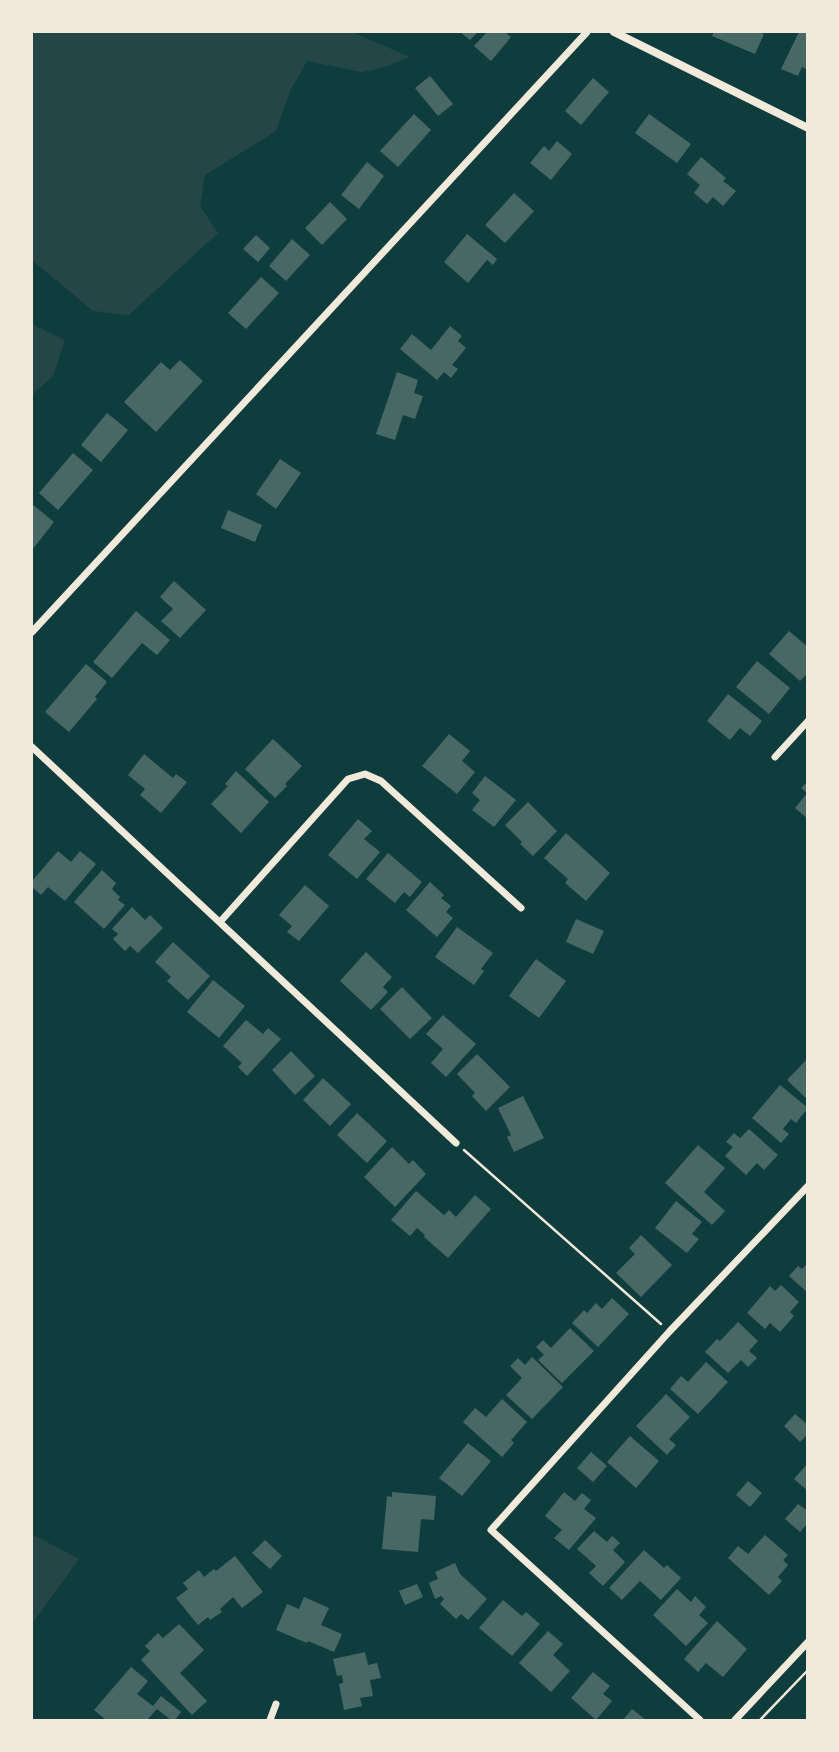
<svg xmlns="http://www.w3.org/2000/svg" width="839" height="1752" font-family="Commissioner,sans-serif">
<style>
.green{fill:#244646}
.building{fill:#486865}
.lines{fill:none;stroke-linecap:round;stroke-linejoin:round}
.path{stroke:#f1e9da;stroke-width:2.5}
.minor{stroke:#f1e9da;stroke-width:7}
.tertiary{stroke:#f1e9da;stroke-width:8}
</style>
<rect width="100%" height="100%" fill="#0f3d3e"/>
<path class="green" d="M32,32H352L410,57L382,68L361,72L307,61L290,91L276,131L205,175L200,206L218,233L129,315L93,311L32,260Z
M32,324L65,340L53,376L32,395Z
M32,1534L79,1559L32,1624Z"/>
<path class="building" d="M460,32H478L470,40Z
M487,32H505L511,37L491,61L474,46Z
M714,32H758L764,34L755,54L712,36Z
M799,32L808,33V70L802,67L798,76L781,69Z
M430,76L453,104L438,116L415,88Z
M593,78L609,92L581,125L565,111Z
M414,114L431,130L398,167L380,151Z
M649,114L691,144L677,163L635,133Z
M557,141L572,154L551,180L530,163L544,146L549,151Z
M701,157L726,178L723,181L736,191L723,206L713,197L707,204L694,193L700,185L687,174Z
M367,162L384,176L359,209L341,195Z
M514,193L534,211L505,243L485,225Z
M330,202L347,219L322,245L305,228Z
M467,234L497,259L493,265L487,260L468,283L444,262Z
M256,235L270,248L258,262L243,249Z
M292,239L310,255L286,281L269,266Z
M261,277L279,293L246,329L228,313Z
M450,326L462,336L458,341L466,348L452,365L458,369L451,378L444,372L437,380L400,349L412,334L431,350Z
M180,360L203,381L156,432L124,402L161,362L170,370Z
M397,372L418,380L414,393L423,396L415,419L403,415L395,440L376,434Z
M107,413L128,430L101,462L81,445Z
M73,453L93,470L58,510L39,493Z
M280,459L301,473L276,509L256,494Z
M32,504L54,522L32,550Z
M228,510L262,525L255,542L221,528Z
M174,581L206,610L180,638L161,621L173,609L160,597Z
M136,611L170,640L157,655L142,643L112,678L93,662Z
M789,631L808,647V673L800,681L769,654Z
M757,661L790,688L769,714L736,687Z
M86,664L107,682L95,697L97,699L69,732L45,712Z
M728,694L762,721L750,736L740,728L730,740L707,721Z
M449,734L470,751L462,761L475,772L457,794L422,766Z
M273,739L302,766L285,784L287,786L275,798L245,769Z
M144,754L173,778L176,774L187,782L161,813L140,795L145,789L128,775Z
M236,771L269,802L241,833L211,804L228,786L225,784Z
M485,776L516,800L494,827L472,810L480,800L472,793Z
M808,781V819L795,808L807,793L801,788Z
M528,802L557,831L533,856L520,844L522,842L505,825Z
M358,819L372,831L364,839L380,852L357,879L328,855Z
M566,833L610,873L586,901L565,883L568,879L544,858Z
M58,851L71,862L80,851L96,864L65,901L48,887L41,895L32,887V881Z
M388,853L422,882L410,897L404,892L395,903L366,879Z
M102,870L116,883L112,889L120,897L118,900L125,905L104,929L74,902Z
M430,882L444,895L441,898L451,906L446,912L453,918L437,937L406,910Z
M305,885L329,906L299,941L287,932L292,926L279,915Z
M132,907L145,920L150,915L163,928L138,953L130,946L125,951L113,939L118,934L112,929Z
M576,919L604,931L593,954L566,942Z
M457,927L493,953L481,969L484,971L474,985L435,957Z
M173,942L210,976L188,1000L167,981L171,977L155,962Z
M366,952L392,977L383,987L388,992L371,1010L340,981Z
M536,959L566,981L539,1018L509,996Z
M213,980L245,1006L219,1038L187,1012Z
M402,987L432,1018L410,1039L380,1009Z
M443,1015L476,1044L446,1077L431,1063L443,1049L426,1034Z
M246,1020L263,1034L268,1028L281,1039L247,1076L238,1067L242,1063L223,1046Z
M291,1051L315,1076L295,1095L272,1070Z
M477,1054L510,1087L486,1111L472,1096L475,1093L457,1074Z
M808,1058V1100L787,1080Z
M323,1078L351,1104L330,1126L303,1100Z
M780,1085L808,1108L796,1123L791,1119L783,1129L789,1134L781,1143L752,1118Z
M523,1096L544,1138L514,1152L507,1137L511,1135L498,1108Z
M357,1113L387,1141L367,1163L337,1135Z
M749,1129L778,1155L764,1170L757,1163L746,1175L725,1156L733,1147L726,1142L734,1133L740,1138Z
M698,1145L725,1168L704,1192L725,1211L712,1225L665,1183Z
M392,1147L409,1164L413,1160L426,1174L395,1207L364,1177Z
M416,1191L444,1215L449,1210L456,1217L475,1195L491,1209L448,1258L424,1237L425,1235L417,1228L410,1236L391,1220Z
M676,1201L702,1222L692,1234L699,1239L687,1253L655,1228Z
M641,1235L672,1265L641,1297L616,1273L635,1254L629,1248Z
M808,1263V1293L789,1276L798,1266L802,1269Z
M781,1285L799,1302L790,1312L794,1316L780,1332L770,1323L765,1329L747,1313L770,1286L775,1291Z
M612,1298L629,1314L598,1347L572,1323L584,1310L587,1313L596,1303L602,1309Z
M738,1322L758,1341L749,1351L757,1358L748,1367L741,1360L728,1373L705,1352L717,1339L720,1341Z
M570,1328L594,1351L562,1383L538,1360L544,1355L536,1347L543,1340L551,1348Z
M532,1357L563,1387L532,1419L506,1395L522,1378L510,1366L518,1358L525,1365Z
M706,1362L728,1382L698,1414L670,1389L681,1376L688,1382Z
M666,1394L690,1417L669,1439L676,1445L667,1455L636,1426Z
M502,1399L527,1422L511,1440L514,1443L502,1457L463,1422L475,1408L486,1417Z
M795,1414L808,1425V1434L800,1442L784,1426Z
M630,1436L659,1461L636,1488L607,1462Z
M468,1443L491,1461L462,1496L439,1478Z
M591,1452L607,1466L593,1482L577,1468Z
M808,1463V1491L794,1479Z
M748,1481L762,1493L750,1507L736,1495Z
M392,1492L436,1496L434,1520L421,1519L418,1552L382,1549L387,1496L392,1497Z
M564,1492L575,1501L582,1493L591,1500L584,1509L596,1518L569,1550L554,1538L562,1530L545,1516Z
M798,1504L808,1511V1523L800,1532L785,1519Z
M594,1531L607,1542L612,1536L620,1543L613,1550L625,1562L603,1586L589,1573L596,1566L577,1549Z
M765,1535L788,1555L783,1560L788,1565L778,1577L782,1581L769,1595L728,1558L738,1546L748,1554Z
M265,1540L282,1556L270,1569L252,1553Z
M644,1550L664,1568L667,1565L681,1578L661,1600L640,1581L622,1600L609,1588Z
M235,1556L263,1592L242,1608L233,1597L220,1609L222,1612L210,1620L208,1617L198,1625L176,1598L188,1589L183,1583L199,1570L204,1577L214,1569L216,1571Z
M455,1563L460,1574L487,1599L468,1620L461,1614L456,1619L440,1604L444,1599L441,1596L435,1599L429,1583L438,1579L435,1572Z
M417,1584L423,1597L405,1605L399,1591Z
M677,1589L691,1602L695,1596L706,1607L699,1615L708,1623L686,1646L653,1615Z
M304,1597L329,1608L321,1625L342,1634L334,1652L308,1641L307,1643L276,1630L287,1604L299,1609Z
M503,1600L522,1616L526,1612L540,1624L512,1656L479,1628Z
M717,1621L747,1649L723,1677L706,1663L698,1672L684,1659Z
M179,1624L204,1650L180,1673L207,1701L192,1715L141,1660L150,1651L145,1646L158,1633L163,1638Z
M548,1631L563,1644L553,1655L570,1671L551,1692L519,1663Z
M365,1652L368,1665L377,1663L381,1678L370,1680L373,1696L360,1698L362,1706L344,1710L339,1684L343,1683L342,1675L337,1676L333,1659Z
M131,1667L148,1681L137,1694L153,1706L161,1696L181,1712L175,1720H171L157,1709L147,1720H106L94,1710Z
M593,1672L610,1686L603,1694L612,1701L596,1720L571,1698Z
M632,1709L646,1720H623Z"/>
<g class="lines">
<path class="path" d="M464,1150L661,1324
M760,1720L808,1670"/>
<path class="minor" d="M32,632L587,32
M32,747L456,1143
M775,757L808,721
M220,922L348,779L365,774L381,781L521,908
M270,1720L276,1704
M700,1720L491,1530L669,1332L808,1186
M735,1720L808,1642"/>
<path class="tertiary" d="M614,32L808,128"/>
</g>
<rect width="839" height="1752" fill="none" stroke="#f1e9da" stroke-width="66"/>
</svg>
